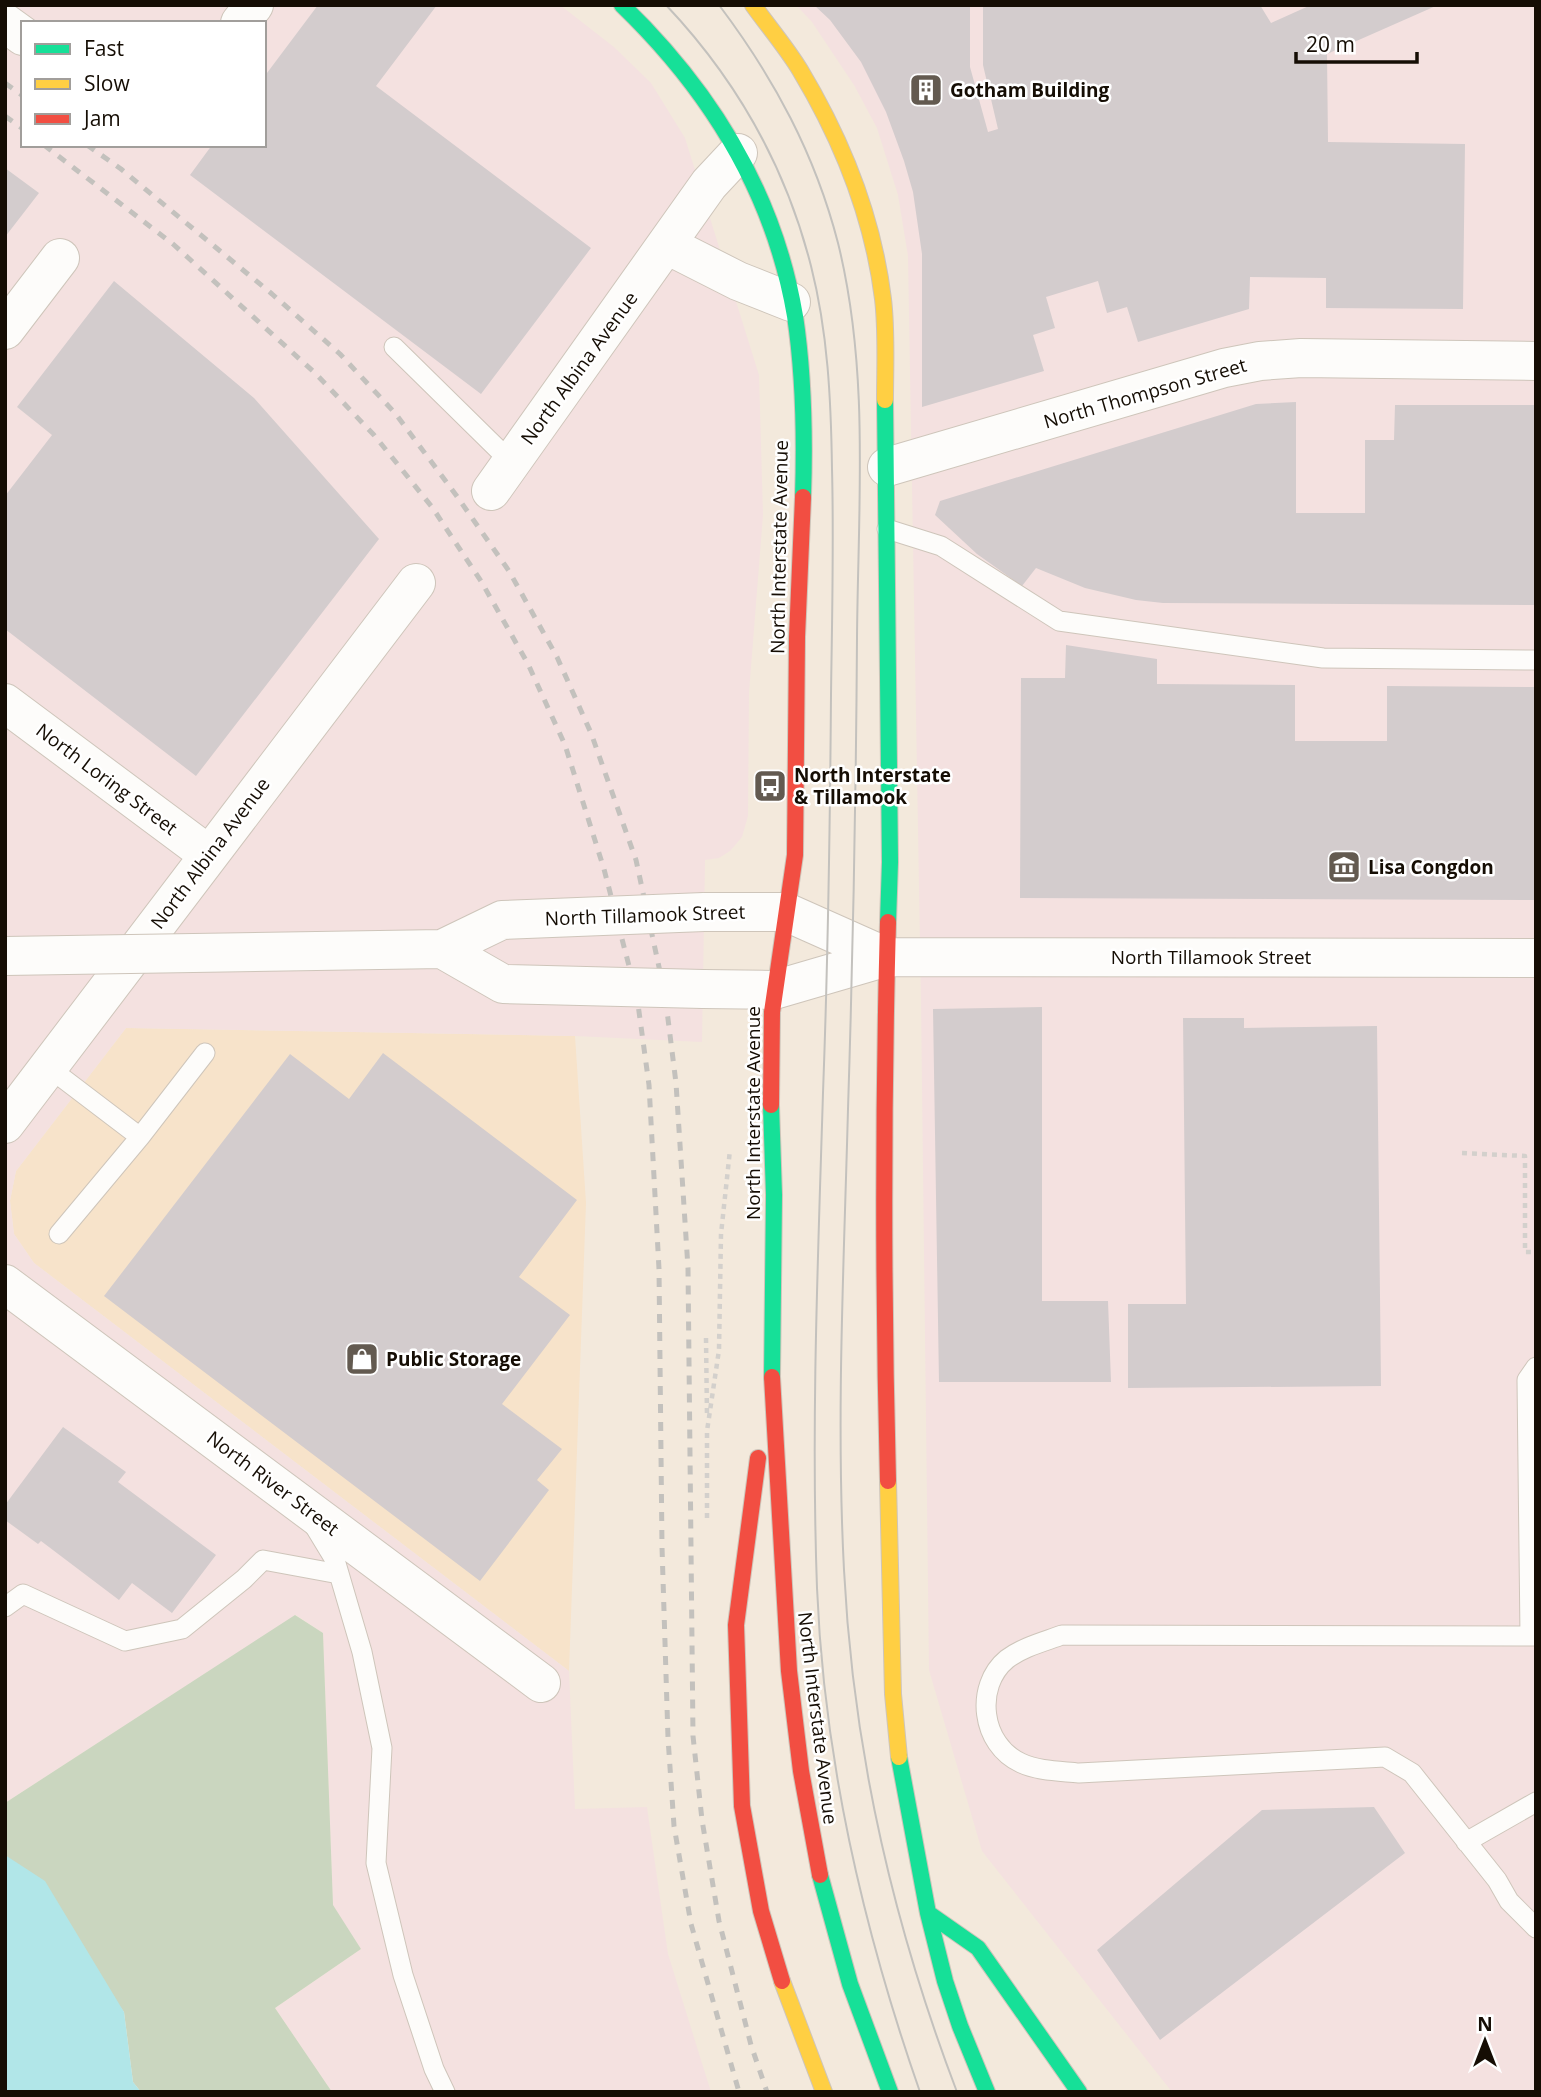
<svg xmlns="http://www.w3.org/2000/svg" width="1541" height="2097" font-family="'Open Sans',sans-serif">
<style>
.built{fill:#f7e3ca}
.industrial{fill:#f4e1e0;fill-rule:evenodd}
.green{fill:#cad6bf}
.water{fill:#b1e6e8}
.building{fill:#d3cccd}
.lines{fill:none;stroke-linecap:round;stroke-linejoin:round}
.lane-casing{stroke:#cec5ba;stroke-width:21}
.street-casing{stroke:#cec5ba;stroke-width:40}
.fast-casing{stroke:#cec5ba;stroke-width:18}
.slow-casing{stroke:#cec5ba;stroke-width:18}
.jam-casing{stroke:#cec5ba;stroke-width:18}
.path{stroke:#d3d0cc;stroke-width:4.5;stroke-dasharray:5 5;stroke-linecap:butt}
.lane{stroke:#fdfcfa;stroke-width:19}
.street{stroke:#fdfcfa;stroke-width:38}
.fast{stroke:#16e098;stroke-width:16}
.slow{stroke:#ffcf43;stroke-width:16}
.jam{stroke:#f24e42;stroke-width:16}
.tram{stroke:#c3c1bd;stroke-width:2}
.rail{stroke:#c3c1bd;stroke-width:5;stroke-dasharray:9 9;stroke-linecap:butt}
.street-bridge-casing{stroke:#cec5ba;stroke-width:40;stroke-linecap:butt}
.street-bridge{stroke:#fdfcfa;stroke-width:38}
.labels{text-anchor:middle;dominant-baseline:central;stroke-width:5;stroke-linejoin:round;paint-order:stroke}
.poi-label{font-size:19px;font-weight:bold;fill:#150d04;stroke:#fff;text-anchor:start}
.street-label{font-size:19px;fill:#150d04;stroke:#fff}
</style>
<rect width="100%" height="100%" fill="#f3e9dc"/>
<path class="built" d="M126,1028L575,1036L586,1203L569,1671L34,1263L14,1234L10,1201L16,1171Z"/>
<path class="industrial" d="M5,5H560L614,47L651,83L685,138L759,375L763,515L749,692L748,816L742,837L730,851L719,858L705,860L702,1042L575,1036L126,1028L16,1171L10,1201L14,1234L34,1263L569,1671L575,1809L647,1807L668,1954L711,2092H332L275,2008L361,1949L333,1906L323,1633L296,1615L5,1803ZM23,23H264V145H23Z
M796,5H1536V2092H1172L982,1851L929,1670L921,1001L908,256L898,195L877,128L854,85L812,22Z"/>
<path class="green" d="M295,1615L323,1633L333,1905L361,1949L275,2008L332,2092H141L133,2082L124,2012L5,1855V1803Z"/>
<path class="water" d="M5,1855L45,1881L124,2012L133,2082L141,2092H5Z"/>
<path class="building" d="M318,5H437L376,86L591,248L481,394L190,175L212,145H264V77Z
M814,5H970V67L988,132L998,129L983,65V5H1260L1271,23L1311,5H1438L1327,54L1328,142L1465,144L1463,309L1326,308V278L1250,277L1249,309L1138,342L1127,307L1107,313L1098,281L1046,297L1055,328L1033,335L1044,371L922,407V254L913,192L904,161L886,112L861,62L830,20Z
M5,168L39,193L5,237Z
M114,281L254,398L379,539L196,776L5,629V496L52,435L17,407Z
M1296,402V513H1365V440H1394L1395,405H1536V605L1163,603L1136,600L1085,588L1036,568L1022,586L977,554L935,515L940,501L1256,404Z
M1066,645L1157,659V684L1295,685V741H1387V686L1536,687V900L1020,898L1021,678H1065Z
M1042,1007V1301H1108L1111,1382H939L933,1009Z
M1183,1018H1244V1028L1377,1026L1381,1386L1128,1388V1304H1186Z
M383,1053L577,1200L519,1277L570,1315L502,1404L562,1449L537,1480L549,1490L480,1581L104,1296L290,1054L349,1099Z
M63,1427L126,1472L118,1482L216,1555L172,1613L132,1583L119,1600L41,1541L38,1544L5,1520V1505Z
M1374,1807L1405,1853L1160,2040L1097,1950L1262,1810Z"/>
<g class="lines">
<defs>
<path id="lane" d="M394,347L512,463
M887,529L941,546L1059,621L1323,658L1536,660
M48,1067L140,1137
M59,1234L140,1137L205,1053
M1536,1367L1527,1380L1530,1636H1536
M315,1527L335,1560L362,1652L382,1748L376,1863L403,1975L434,2069L445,2092
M5,1607L23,1594L125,1641L182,1629L244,1579L263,1560L339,1574
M1530,1636L1062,1635C1043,1642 1023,1647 1007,1659C974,1686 981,1745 1021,1763C1038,1771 1060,1771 1079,1773L1385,1757L1412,1773L1497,1880L1509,1901L1536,1928
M1466,1842L1536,1802"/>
<path id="street" d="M5,23L23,36
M240,23L254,5
M667,245L738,281L791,302
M5,330L60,258
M887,467L1224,368L1260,361L1301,358L1536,361
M491,491L709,184L738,153
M5,703L209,855
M704,912H786L887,957
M703,989L774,990L887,957L1536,958
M5,1124L416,583
M5,1284L541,1683"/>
<path id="fast" d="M622,5C711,91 774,192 795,316C804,376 805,436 803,497
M885,400L890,862L888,922
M771,1105L774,1195L772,1377
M899,1757L928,1913L945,1981L960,2026L987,2092
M820,1875L850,1984L890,2092
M928,1913L978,1948L1079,2092"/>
<path id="slow" d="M753,5C768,26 786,47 800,70C842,140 873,217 883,299C887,332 885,366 885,400
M888,1481L893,1694L899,1757
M782,1981L824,2092"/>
<path id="jam" d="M771,1105L772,1012L795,855L797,637L803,497
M772,1377L789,1671L801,1771L820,1875
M758,1458L736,1625L742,1806L761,1911L782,1981
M888,1481C883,1295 883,1108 888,922"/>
</defs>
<use href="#lane" class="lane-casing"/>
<use href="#street" class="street-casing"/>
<use href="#fast" class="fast-casing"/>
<use href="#slow" class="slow-casing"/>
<use href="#jam" class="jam-casing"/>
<path class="path" d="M1462,1153L1525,1156V1252H1536
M706,1338L707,1417
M707,1518V1431L719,1350L721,1234L730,1150"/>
<use href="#lane" class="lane"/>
<use href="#street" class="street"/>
<use href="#fast" class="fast"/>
<use href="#slow" class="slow"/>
<use href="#jam" class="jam"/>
<path class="tram" d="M666,5C736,79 786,168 811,266C828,333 831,400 832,469C834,544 832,619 831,695C830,827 828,960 823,1093C818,1258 811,1423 817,1588C824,1761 863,1929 920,2092
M719,5C774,78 815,154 838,243C870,372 858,507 857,638C856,795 853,952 848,1109C844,1263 836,1417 844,1570C853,1750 893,1924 957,2092"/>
<path class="rail" d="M5,83L23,96
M5,116L23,129
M44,145L173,244L315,373L374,435L432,507L481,581L528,664L565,745L604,869L637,997L649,1085L659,1269L662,1547L668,1738L674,1826L691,1924L739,2092
M87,145L121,169L272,294L340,354L395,413L456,495L509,571L557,657L591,733L636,860L665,995L676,1083L688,1268L693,1736L702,1820L719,1921L751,2045L767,2092"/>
<defs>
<path id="street-bridge" d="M442,949L503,984L703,989
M5,956L442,949L502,920L704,912"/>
</defs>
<use href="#street-bridge" class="street-bridge-casing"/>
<use href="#street-bridge" class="street-bridge"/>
</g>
<defs>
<symbol id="building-square" viewBox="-11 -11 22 22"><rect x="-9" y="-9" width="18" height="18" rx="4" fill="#635a50" stroke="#fff"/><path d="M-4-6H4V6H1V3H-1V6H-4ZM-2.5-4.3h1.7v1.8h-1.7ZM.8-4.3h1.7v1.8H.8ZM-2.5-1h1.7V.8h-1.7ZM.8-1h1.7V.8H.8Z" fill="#fff"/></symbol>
<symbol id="bus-square" viewBox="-11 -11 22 22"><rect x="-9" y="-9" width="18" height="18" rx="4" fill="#635a50" stroke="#fff"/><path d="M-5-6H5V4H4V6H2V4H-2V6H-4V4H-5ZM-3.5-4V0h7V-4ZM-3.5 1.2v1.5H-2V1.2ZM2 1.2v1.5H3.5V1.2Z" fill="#fff"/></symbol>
<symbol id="museum-square" viewBox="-11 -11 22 22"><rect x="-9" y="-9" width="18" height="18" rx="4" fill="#635a50" stroke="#fff"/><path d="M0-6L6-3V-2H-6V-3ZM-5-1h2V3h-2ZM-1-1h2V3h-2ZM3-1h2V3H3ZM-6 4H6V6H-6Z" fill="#fff"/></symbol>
<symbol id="shop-square" viewBox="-11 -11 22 22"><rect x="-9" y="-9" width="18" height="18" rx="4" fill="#635a50" stroke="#fff"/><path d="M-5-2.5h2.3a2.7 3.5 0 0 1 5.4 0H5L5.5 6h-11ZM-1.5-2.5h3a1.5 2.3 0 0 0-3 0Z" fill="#fff"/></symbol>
</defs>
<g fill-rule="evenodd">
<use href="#building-square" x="907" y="71" width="38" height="38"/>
<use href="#bus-square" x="751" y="767" width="38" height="38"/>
<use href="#museum-square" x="1325" y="848" width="38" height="38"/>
<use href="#shop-square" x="343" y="1340" width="38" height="38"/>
</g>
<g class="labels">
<g class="poi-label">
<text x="950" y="90">Gotham Building</text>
<text x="794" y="775">North Interstate<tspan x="794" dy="22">&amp; Tillamook</tspan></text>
<text x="1368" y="867">Lisa Congdon</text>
<text x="386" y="1359">Public Storage</text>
</g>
<g class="street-label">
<text transform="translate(579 368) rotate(-54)">North Albina Avenue</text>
<text transform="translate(1145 393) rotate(-16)">North Thompson Street</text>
<text transform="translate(779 547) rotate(-89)">North Interstate Avenue</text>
<text transform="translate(107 779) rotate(37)">North Loring Street</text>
<text transform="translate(210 853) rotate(-53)">North Albina Avenue</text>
<text transform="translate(645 915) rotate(-2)">North Tillamook Street</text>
<text x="1211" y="957">North Tillamook Street</text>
<text transform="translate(753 1113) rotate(-90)">North Interstate Avenue</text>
<text transform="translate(273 1483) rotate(37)">North River Street</text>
<text transform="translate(818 1718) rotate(83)">North Interstate Avenue</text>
</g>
</g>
<rect width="1541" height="2097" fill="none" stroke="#150d04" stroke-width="14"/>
<rect x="21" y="21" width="245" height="126" fill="#ffffff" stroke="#a19e9b" stroke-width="2"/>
<rect x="35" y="44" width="35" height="10" fill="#16e098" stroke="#a19e9b" stroke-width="2"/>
<text x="84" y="56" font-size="21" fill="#150d04">Fast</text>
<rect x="35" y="79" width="35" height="10" fill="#ffcf43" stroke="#a19e9b" stroke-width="2"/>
<text x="84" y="91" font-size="21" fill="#150d04">Slow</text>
<rect x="35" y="114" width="35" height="10" fill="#f24e42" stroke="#a19e9b" stroke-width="2"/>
<text x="84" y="126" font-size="21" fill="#150d04">Jam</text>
<g transform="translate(1485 2041)" stroke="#ffffff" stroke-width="5" paint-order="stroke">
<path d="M0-5L12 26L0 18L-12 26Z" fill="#150d04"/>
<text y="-10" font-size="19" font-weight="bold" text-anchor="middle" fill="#150d04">N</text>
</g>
<path d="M1296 52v10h121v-10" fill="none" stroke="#150d04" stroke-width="3.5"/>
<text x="1306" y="52" font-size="21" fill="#150d04" stroke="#ffffff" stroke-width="5" paint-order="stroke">20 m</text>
</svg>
